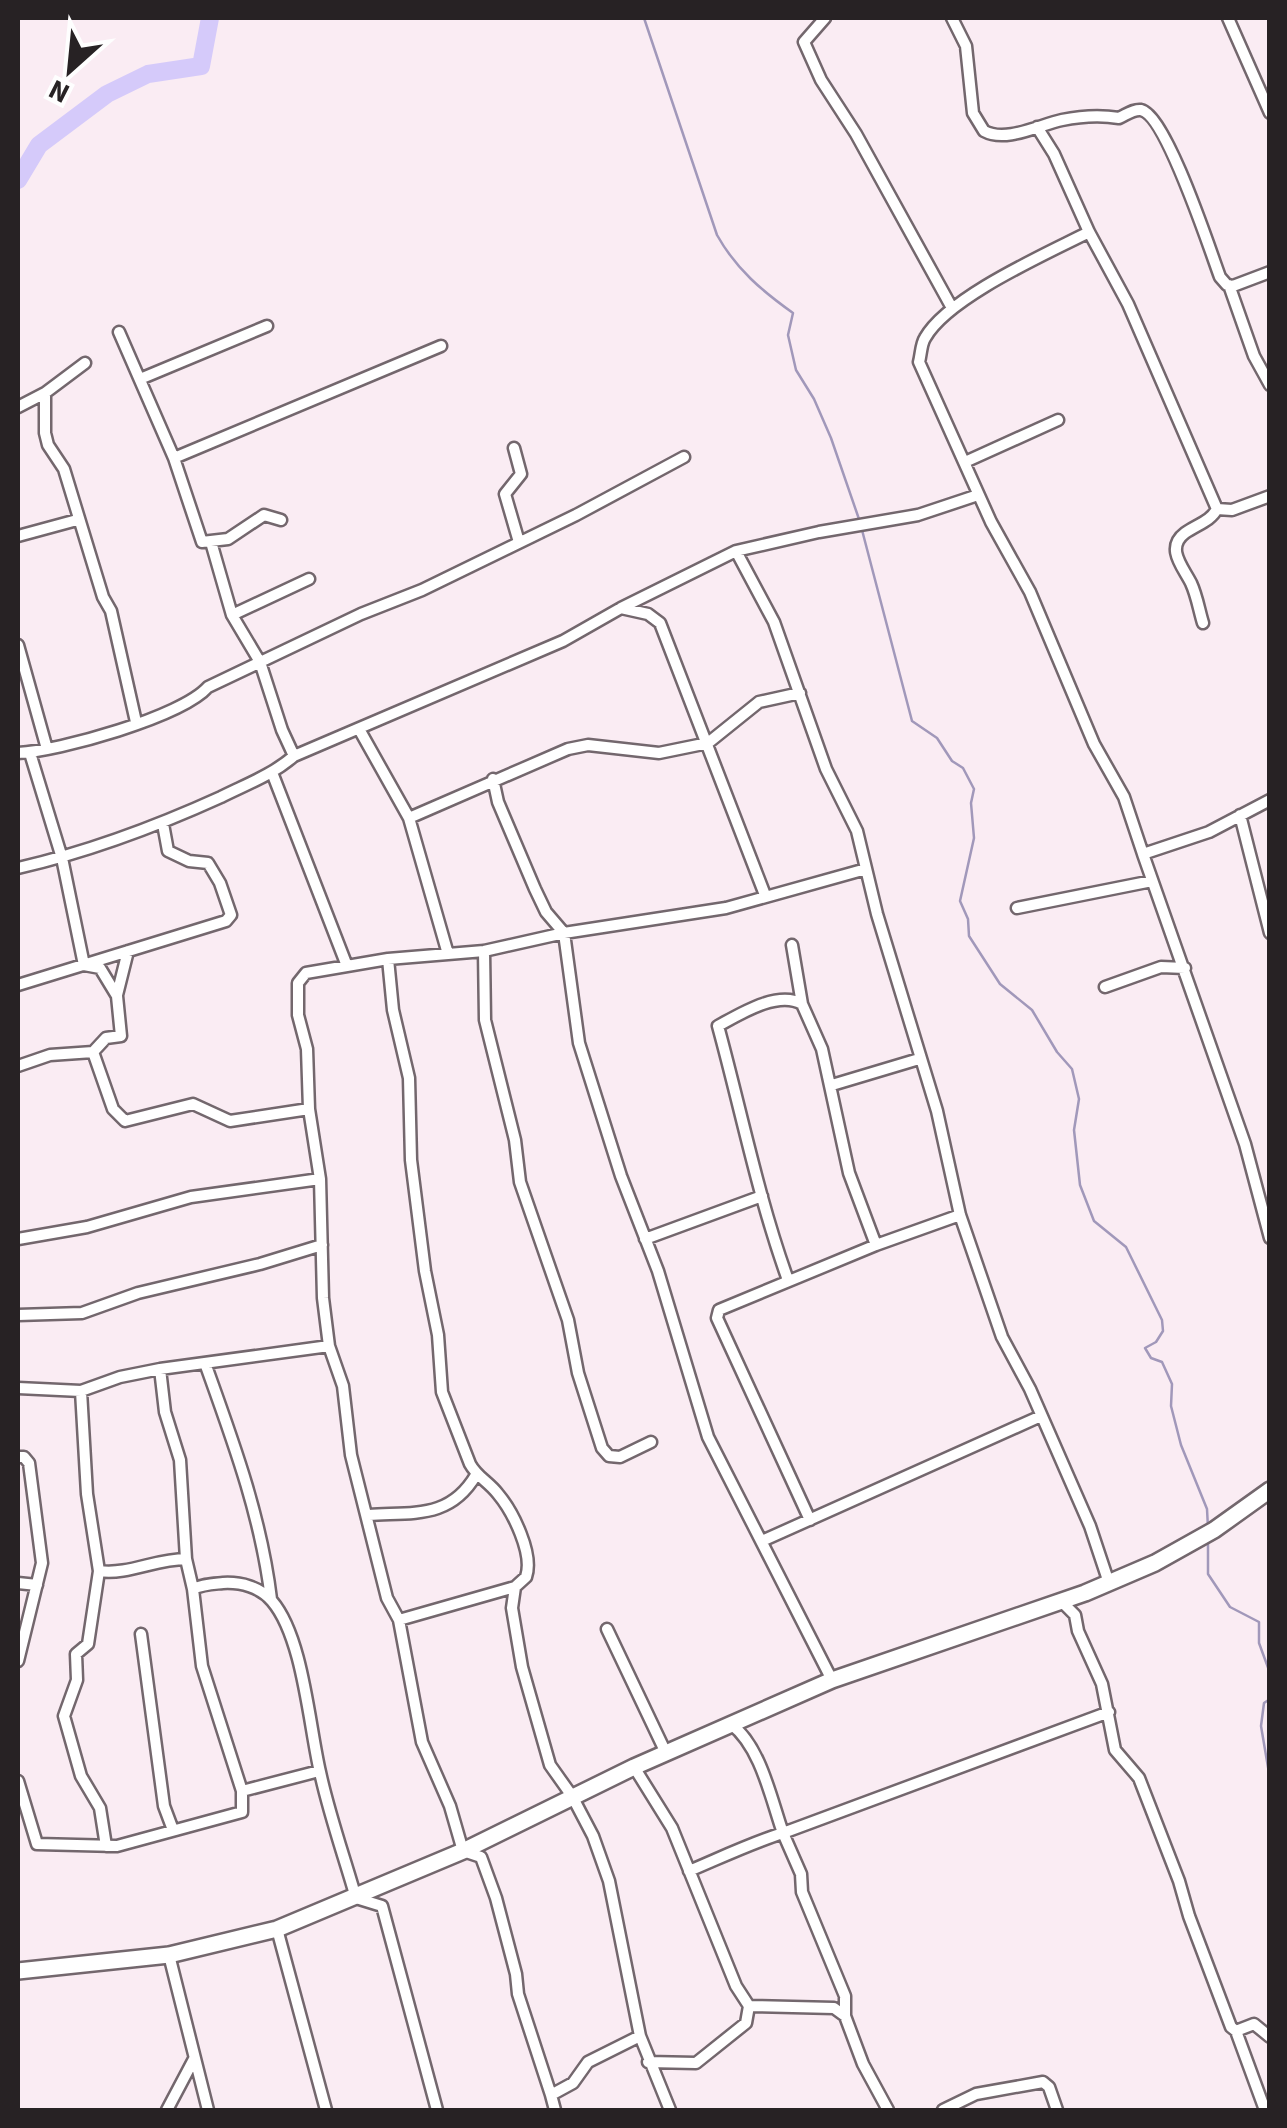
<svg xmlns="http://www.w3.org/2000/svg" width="1287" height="2128" font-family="'Source Sans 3',sans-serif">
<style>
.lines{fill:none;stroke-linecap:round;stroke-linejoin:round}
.stream{stroke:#a198ba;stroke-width:2.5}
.river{stroke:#d5cafa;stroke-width:18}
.minor-casing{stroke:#73676d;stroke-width:15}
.secondary-casing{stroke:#73676d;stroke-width:20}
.minor{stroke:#fff;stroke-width:10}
.secondary{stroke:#fff;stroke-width:15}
</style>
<rect width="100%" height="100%" fill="#faecf3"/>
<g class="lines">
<path class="stream" d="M644,18L717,235C736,269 762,291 793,313L788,335L796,370L814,399L831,438L860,522
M862,530L912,721L937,738L952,761L963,768L974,789L971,803L974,838L960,901L968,919L969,936L1000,984L1032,1010L1057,1052L1072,1069L1079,1099L1074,1130L1080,1185L1094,1221L1126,1247L1162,1320L1163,1331L1156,1342L1145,1348L1151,1358L1162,1362L1172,1384L1171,1406L1181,1445L1207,1509L1208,1528
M1208,1541V1574L1230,1607L1259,1622V1643L1270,1673
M1270,1699L1264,1703L1261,1726L1270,1779"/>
<path class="river" d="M18,180L39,145L107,94L148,74L201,66L210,18"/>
<defs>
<path id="minor" d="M825,18L804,42L821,80L856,134L952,308
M952,18L966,46L973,113L984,131C1006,143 1039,125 1062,120C1082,116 1100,115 1119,118C1126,115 1133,109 1141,110C1166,115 1210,250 1220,277L1227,285L1233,286L1270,272
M1228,18L1270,113
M1037,127L1054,154L1089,232L1128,304L1217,509
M1089,232C1046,254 948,297 925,338C921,344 921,355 919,362L991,522L1030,592L1094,744L1124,797L1143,854
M1229,285L1254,356L1270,385
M119,332L174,458L202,542L228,539L264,515L281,520
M140,379L267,326
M45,393V433L48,445L64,469L103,597L111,611L136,722
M18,407L45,393L85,363
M514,448L521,474L505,494L519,542
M174,458L441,346
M965,462L1058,420
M1217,509L1232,510L1270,496
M18,536L77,520
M211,542L232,615L260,662L282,730L294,756
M736,551L774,622L826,769L857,831L877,914L937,1111L960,1215L1002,1337L1030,1389L1090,1526L1109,1583
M621,608L648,614L660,623L765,895
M232,615L309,579
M1203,623C1199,610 1197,596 1191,583C1183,567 1165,548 1185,533C1196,525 1211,521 1217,509
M18,645L47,749
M359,729L409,818L448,954
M18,753C59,751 181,717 208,687L361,614L422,590L576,515L684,457
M30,753L62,858L84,965L100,968L117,996L121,1036L106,1038L93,1052
M273,775L347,966
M493,779L498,802L535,889L546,912L564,933L579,1043L621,1176L658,1271L708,1437L832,1680
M1270,800L1209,832L1143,854L1245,1144L1270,1238
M1240,815L1270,933
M409,818L568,749L588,745L659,753L708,743L759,702L800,693
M18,868C88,852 155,827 221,797C247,784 272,775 294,756L563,641L621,608L736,551L819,532L918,515L978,495
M1017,908L1152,881
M792,945L802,1004
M484,951L485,1020L515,1140L520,1182L568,1320L578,1373L602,1448L609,1456L620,1457L651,1442
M388,959L393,1010L409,1078L411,1160L425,1271L438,1335L442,1392L470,1464C477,1477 489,1482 498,1494C513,1512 534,1554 526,1577L515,1587L512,1608L522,1667L550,1765L572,1796L593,1836L609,1881L640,2036L588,2062L573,2083L551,2095L518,1994L516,1974L496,1898L481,1857L463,1851L450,1806L422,1742L399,1620L387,1598L351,1455L343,1386L329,1346L323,1298L320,1179L309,1109L307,1049L298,1015V983L306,973L388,959L484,951L564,933L726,908L866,869
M18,985L226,921L231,915L220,883L208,863L189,861L168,851L163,824
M1105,987L1161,967L1185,968
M117,995L128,951
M18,1066L50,1055L93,1052L113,1109L125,1121L193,1104L230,1121L309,1109
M832,1085L919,1059
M18,1239L87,1227L191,1197L320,1179
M645,1239L762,1196
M788,1280C758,1197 741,1110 718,1026C740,1014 778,990 802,1004L822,1049L849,1173L876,1245
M18,1315L82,1313L138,1293L260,1264L322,1245
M205,1363C233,1441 261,1516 271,1599
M160,1369L165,1412L180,1460L186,1559L193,1589L202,1666L242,1791
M18,1388L81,1391L120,1377L160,1369L329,1346
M81,1391L87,1494L99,1571L88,1644L76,1654L77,1680L64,1716L81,1776L100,1808L106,1846
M18,1457H24L29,1463L42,1563L18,1661
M369,1515C414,1512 450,1519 476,1475
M810,1520L717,1318L719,1310L876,1245L960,1215
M762,1541L1041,1416
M99,1571C129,1575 155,1559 186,1559
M18,1583L37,1585
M193,1589C203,1584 212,1584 223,1583C241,1582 260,1587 272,1601C303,1637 309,1725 320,1772C329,1814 344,1856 356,1898L382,1906L437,2110
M1061,1601L1075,1615L1078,1631L1102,1684L1115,1750L1139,1778L1179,1881L1189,1916L1231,2027L1236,2031L1254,2024L1270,2037
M399,1620L515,1587
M607,1629L666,1753
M141,1634L164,1806L173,1830
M634,1767L672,1828L736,1986L749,2006L746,2023L696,2063L648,2062
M18,1781L37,1844L117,1846L242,1812V1791L319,1771
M689,1871C720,1858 751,1843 783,1833C771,1799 761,1747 731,1724
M277,1929L326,2110
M169,1955L208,2110
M749,2006L834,2008L845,2016
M1236,2031L1265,2110
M640,2036L670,2110
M551,2095L555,2110
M167,2110L194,2059
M888,2110L863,2064L845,2016V1996L802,1892L801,1874L783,1833L1109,1712
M943,2110L976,2094L1043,2082L1049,2087L1057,2110"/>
<path id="secondary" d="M18,1971L169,1955L277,1929L463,1851L634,1767L832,1680L1085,1593L1155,1563L1214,1530L1270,1490"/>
</defs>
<use href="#minor" class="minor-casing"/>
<use href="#secondary" class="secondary-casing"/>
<use href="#minor" class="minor"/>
<use href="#secondary" class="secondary"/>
</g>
<rect width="1287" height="2128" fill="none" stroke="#272224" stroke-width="40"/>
<g transform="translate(70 70) rotate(207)" stroke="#fefefe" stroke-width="8" paint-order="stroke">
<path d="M0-8L18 38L0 25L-18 38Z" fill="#272224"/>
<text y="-15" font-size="28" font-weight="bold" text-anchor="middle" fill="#272224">N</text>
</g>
</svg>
